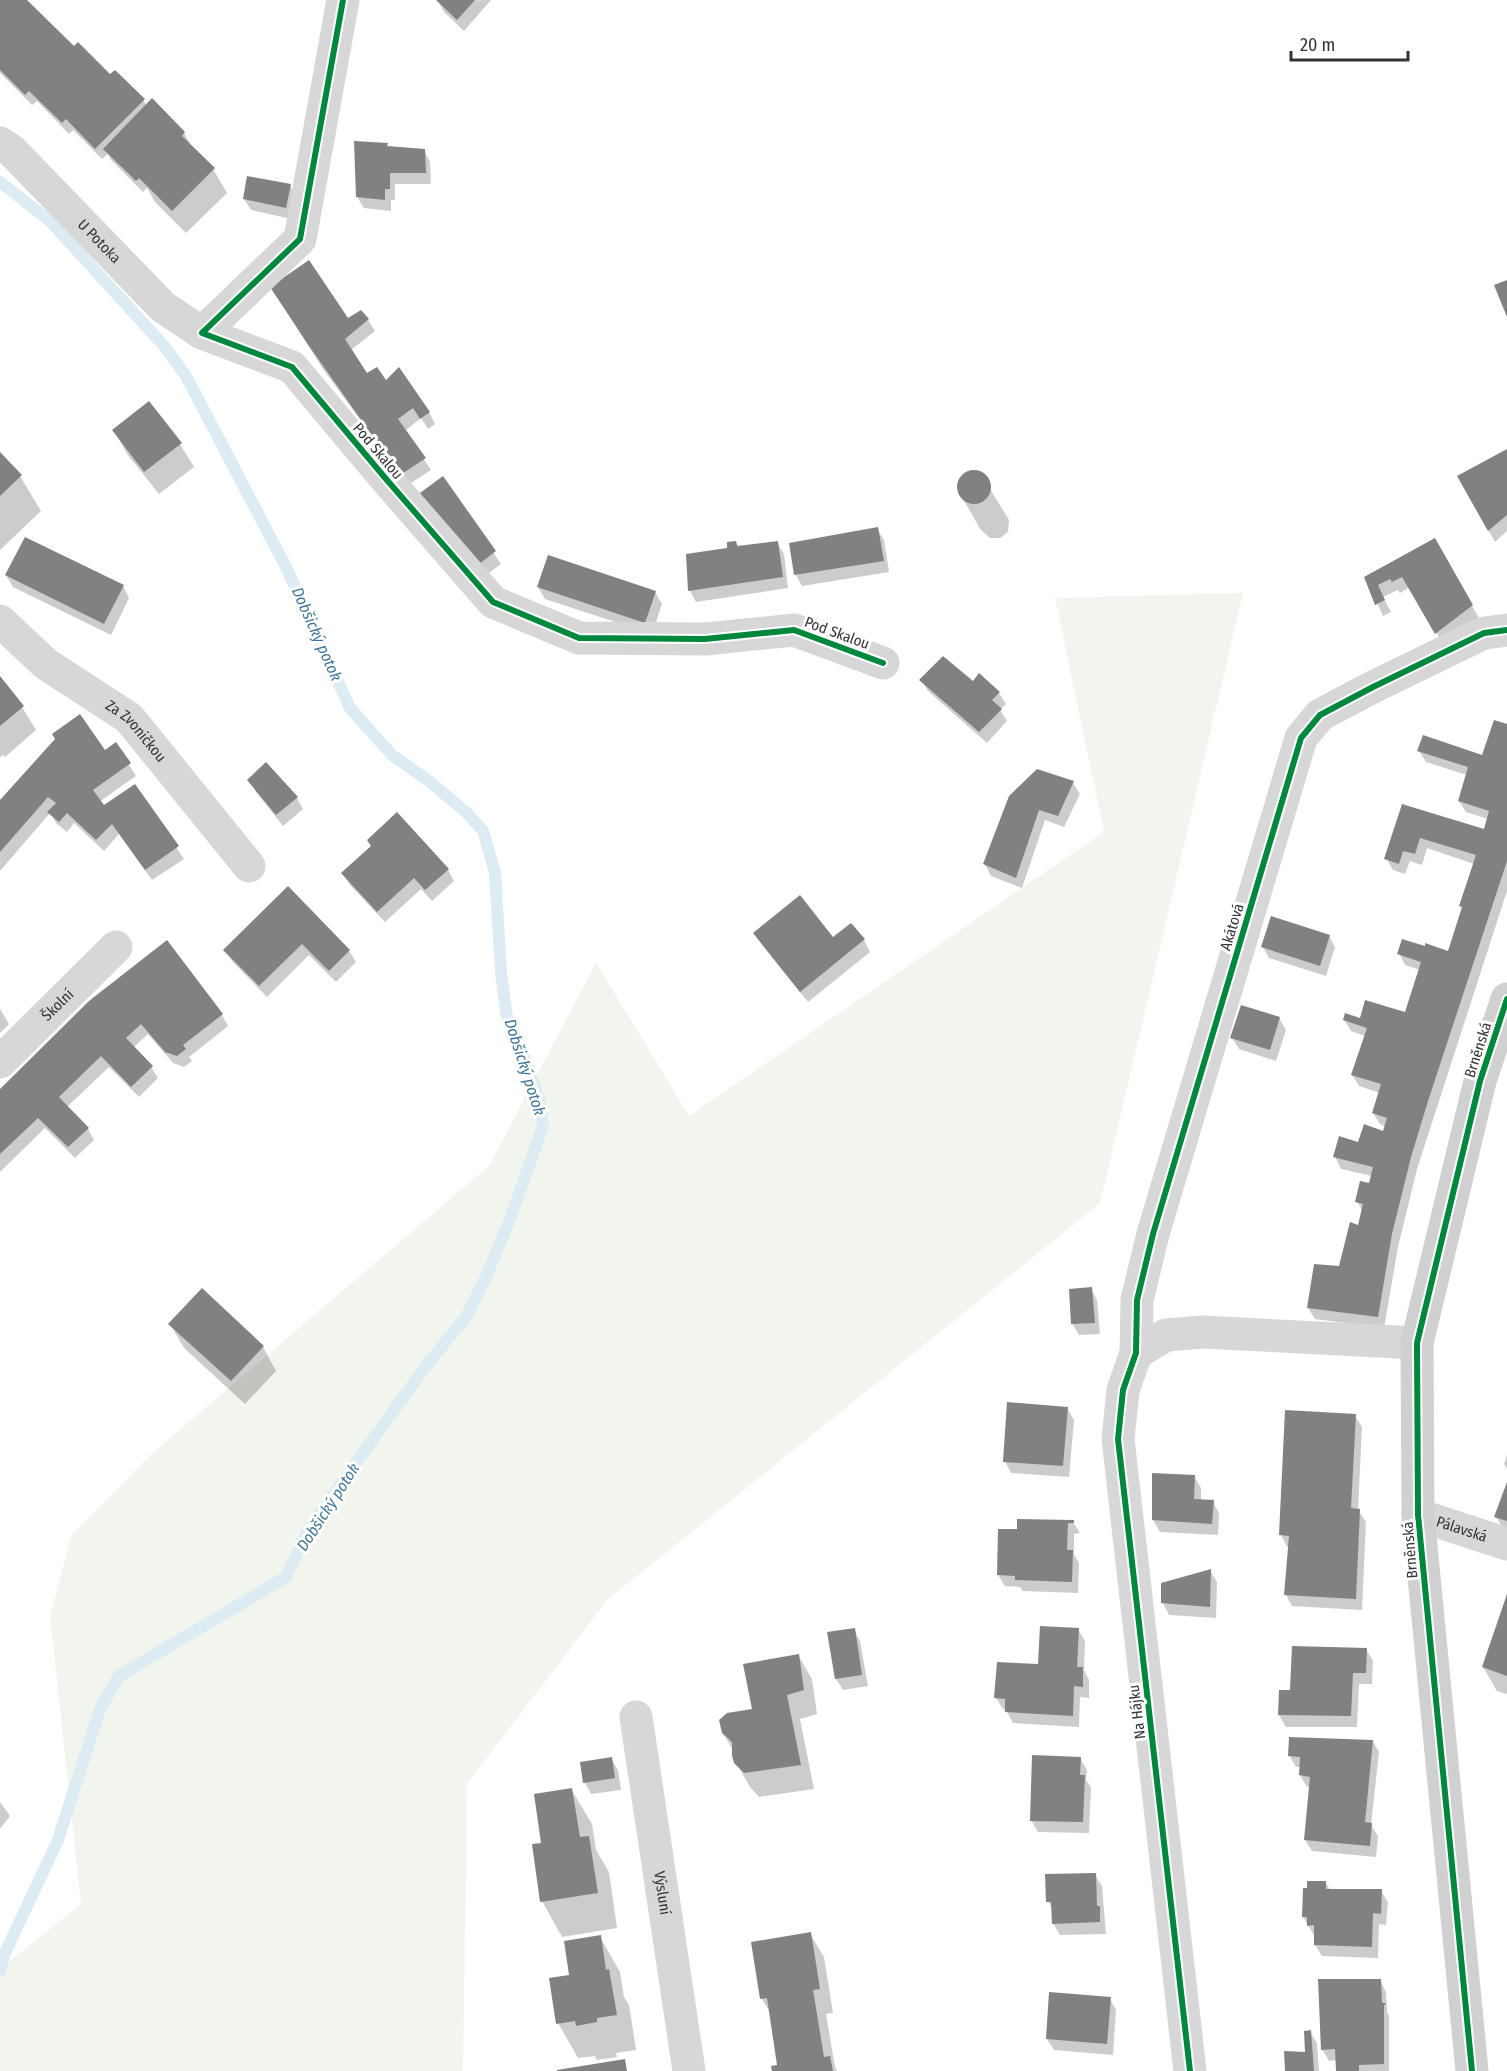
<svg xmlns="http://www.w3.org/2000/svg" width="1507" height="2071" font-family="'Fira Sans Condensed',sans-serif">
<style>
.green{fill:#f1f5ed}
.shadow{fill:#0003}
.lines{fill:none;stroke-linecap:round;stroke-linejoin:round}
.stream{stroke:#ddebf3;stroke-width:12}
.building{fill:#818181}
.street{stroke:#d7d7d7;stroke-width:33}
.secondary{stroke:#d0d0d0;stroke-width:33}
.cycleway-casing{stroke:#fff;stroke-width:10}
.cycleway{stroke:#00873e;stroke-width:6}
.labels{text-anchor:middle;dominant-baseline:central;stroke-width:6;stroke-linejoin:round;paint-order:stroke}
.street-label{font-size:15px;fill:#333;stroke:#fff}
.water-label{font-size:16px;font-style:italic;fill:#3f7597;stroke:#fff}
</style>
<rect width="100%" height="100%" fill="#fff"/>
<path class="green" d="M1243,593L1100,1203L607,1600L467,1784L463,2071H0V1969L81,1904L50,1615L72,1535L155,1451L489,1166L596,963L689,1116L1104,832L1055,598Z"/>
<path class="shadow" d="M0,0H25L74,48L143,100L147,106L152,101L184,133L191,145L190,146L213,169L227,193L186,233L155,202L147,188L143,192L111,160L108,154L102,159L73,130L69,134L37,101L32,105L0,73Z
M491,0L464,31L444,12L438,1Z
M387,144L389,148L424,150L430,162L431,184H395V200H391V211L364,208L357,197Z
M290,186L296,197L292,219L251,210L244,199Z
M272,288L347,321L368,320L375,331L351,350L367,375L385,382L429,412L435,424L428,429L421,418L405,431L431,470L408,485L323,369Z
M114,430L180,444L194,467L159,494L127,454Z
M1507,451V531L1495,542L1459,477Z
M0,455L20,476L41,511L0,550Z
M969,473L981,474L1009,520L1008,532L1000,538H990L981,530L960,494L958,487L964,475Z
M443,478L501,564L478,581Z
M877,529L884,540L889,572L802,586L796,575Z
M1434,540L1479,618L1443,644L1410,587L1400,593L1398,590L1383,597L1391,612L1383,616L1366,577Z
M736,542L739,548L777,543L784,554L788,588L696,602L690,591L688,555L729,549Z
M6,575L123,586L129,598L111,635L13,587Z
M538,587L655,592L662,604L652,634L545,599Z
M0,678L22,707L36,730L5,757L3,755L0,757Z
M921,680L973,683L999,693L1006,704L1000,710L1007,721L987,743L928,691Z
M1507,726V891L1417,1169L1398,1247L1384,1328L1315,1319L1308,1308L1340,1268L1359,1227L1363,1212L1357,1201L1370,1185L1372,1176L1341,1169L1335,1157L1384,1133L1386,1127L1380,1124L1373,1113L1380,1093L1359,1086L1352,1075L1365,1036L1351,1031L1344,1020L1406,1014L1420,970L1405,965L1399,953H1449L1463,910L1461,906L1474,864L1427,848L1422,865L1410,861L1405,874L1393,870L1386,858L1403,805L1485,831L1488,819L1466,812L1459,801L1467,775L1426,762L1419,751L1483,757Z
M116,744L136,776L99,802L103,807L135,786L184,859L152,880L119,834L104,851L74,823L67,832L56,823L50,813L0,871V802L105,752Z
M249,780L297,798L303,809L283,826L256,792Z
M1073,783L1080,794L1064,827L1045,820L1022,888L991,876L985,864L1010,797Z
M448,870L454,881L432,901L421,889L385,922L350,885L343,874Z
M288,888L349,951L356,962L336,982L309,955L267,997L232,961L225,950Z
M755,934L864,940L870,952L808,1002L762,945Z
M1329,936L1335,947L1326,976L1269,958L1263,947Z
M90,1002L222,1015L228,1026L189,1057L192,1061L184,1067L173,1063L148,1034L133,1048L151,1067L158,1078L139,1097L109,1067L67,1107L88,1129L94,1140L75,1158L45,1128L0,1172V1091Z
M0,1009L9,1024L0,1033Z
M1279,1018L1286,1030L1276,1061L1239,1049L1232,1038Z
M1091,1289L1097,1300L1100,1334L1079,1335L1072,1323Z
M170,1324L263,1347L276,1371L245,1404L184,1348Z
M1067,1408L1074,1420L1069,1477L1011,1473L1005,1461Z
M1355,1416L1362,1427L1358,1510L1366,1522L1362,1610L1292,1606L1286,1595L1289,1547H1287L1281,1535Z
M1507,1455V1469L1504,1464Z
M1154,1475L1194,1476L1201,1488V1501L1213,1502L1219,1513L1218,1535L1160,1532L1153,1520Z
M1507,1486V1530L1503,1528L1496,1517Z
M1073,1522L1080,1533L1074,1534V1554L1079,1563L1078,1593L1023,1591L1020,1587L1005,1586L998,1575L1019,1530Z
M1210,1570L1217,1582L1216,1618L1169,1615L1163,1603Z
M1507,1598V1694L1497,1691L1483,1667Z
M1078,1629L1085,1641L1084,1670L1089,1680V1698L1080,1697L1079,1727L1013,1723L1006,1710L1003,1709L996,1698L1039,1666Z
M854,1630L860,1641L868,1686L843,1690L836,1679Z
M1366,1649L1373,1661L1372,1684H1359L1357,1727H1286L1279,1715L1280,1691L1292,1692Z
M798,1655L812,1679L817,1714L800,1719L814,1789L759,1797L750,1787L736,1762L733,1750L723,1733L754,1710Z
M1373,1741L1379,1752L1371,1825L1378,1836L1376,1857L1312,1851L1305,1840L1310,1787H1307L1300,1775L1301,1767H1296L1289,1755Z
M1080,1758L1087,1770L1086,1780L1091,1787L1089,1833L1038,1832L1031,1820Z
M611,1759L618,1770L621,1790L591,1794L585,1783Z
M571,1789L592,1824L596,1850L609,1872L617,1928L562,1937L542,1901V1845Z
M0,1802L10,1816L0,1829Z
M1095,1875L1102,1886L1106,1934L1060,1935L1053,1923V1910L1048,1901Z
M1326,1883L1330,1890L1381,1891L1388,1902L1386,1925L1379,1924L1378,1958L1322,1956L1315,1945V1937L1303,1917Z
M810,1934L824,1957L833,2013L826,2014L835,2067L837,2071H773L779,2066L771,2014L762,1999Z
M600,1937L620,1972L624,1997L629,2005L636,2050L616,2053L617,2057L597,2060L595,2056L578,2058L558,2023L571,1976Z
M1380,1980L1386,1992L1387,2012L1389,2016V2071H1338L1337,2060L1329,2061L1322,2049Z
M1110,1999L1116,2010L1113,2055L1054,2050L1047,2039Z
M1310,2032L1317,2043L1319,2071H1287L1306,2053Z"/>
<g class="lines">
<path class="stream" d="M0,182L50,221L165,347L186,376L287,569L350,708L392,755L429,781L467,813L483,831L495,872L501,973L507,1018L523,1053L539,1099L543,1126L509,1222L485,1279L466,1317L426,1366L347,1475L306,1534L286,1577L119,1676L100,1709L58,1840L4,1955L0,1971"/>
</g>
<path class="building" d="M0,0H27L74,46L78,42L110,74L115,70L145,99L95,149L66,119L62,123L29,91L25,95L0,70Z
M436,0H475L457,20Z
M152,98L185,132L182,136L215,168L172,211L139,178L136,181L103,149Z
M354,141L388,143L387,146L425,149L426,173H390V189H385V200L356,197Z
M247,176L291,184L286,208L243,199Z
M309,260L348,318L361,310L369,319L345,339L367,373L377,367L386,380L399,367L430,412L420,419L413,408L398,419L426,458L400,475L309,346L270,287Z
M1507,280V317L1494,285Z
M149,401L182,443L144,472L112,430Z
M1507,449V515L1488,531L1457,476Z
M0,452L22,475L0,496Z
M957 487a17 17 0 1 1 34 0a17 17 0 1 1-34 0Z
M443,476L496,551L470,571L416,496Z
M878,527L884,561L794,575L789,543Z
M25,537L124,585L104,624L5,575Z
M1435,538L1473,605L1435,634L1402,577L1392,582L1390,579L1378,585L1385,600L1375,605L1364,577Z
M736,541L737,546L778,541L783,577L688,591L686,554L727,548V542Z
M548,555L656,591L645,623L537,587Z
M943,656L973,681L979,673L1000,692L992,700L1002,709L979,732L919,680Z
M0,676L24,706L0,726Z
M80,714L105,750L116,742L131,763L93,790L104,805L135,784L179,846L145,870L112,824L96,840L67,813L59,822L47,812L56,803L48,797L0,852V800L55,739L52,734Z
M1494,720L1507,724V861L1428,1101L1411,1157L1392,1234L1378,1317L1307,1308L1314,1264L1339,1266L1350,1222L1358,1225L1363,1204L1355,1202L1360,1181L1369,1183L1373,1167L1333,1157L1339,1136L1358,1142L1364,1124L1383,1131L1387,1118L1372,1113L1381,1084L1351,1075L1367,1028L1343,1020L1345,1013L1360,1018L1365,1000L1405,1012L1421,962L1397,954L1402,939L1425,946V943L1448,951L1462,907L1459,906L1476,855L1420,838L1415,854L1403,851L1399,864L1384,859L1402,804L1484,829L1489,811L1458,801L1468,767L1417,751L1423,735L1482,755Z
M266,762L298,797L276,815L247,780Z
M1037,769L1074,781L1058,816L1039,810L1016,878L983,864L1009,796Z
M397,812L449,869L425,890L414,878L377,912L341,873L371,846L367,840Z
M288,886L350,950L329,971L302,944L259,986L223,950Z
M800,895L833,937L851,923L865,939L800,992L753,933Z
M1271,916L1330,935L1320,966L1261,947Z
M167,940L223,1014L183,1045L186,1049L177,1056L165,1052L141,1024L126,1038L153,1066L131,1087L101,1056L59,1097L89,1128L68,1147L38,1118L0,1154V1089L89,1001Z
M1241,1005L1280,1017L1270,1050L1230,1038Z
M1092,1287L1095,1323L1071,1324L1069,1289Z
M202,1288L264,1346L231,1381L168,1324Z
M1007,1402L1068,1407L1063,1466L1003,1462Z
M1285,1410L1356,1414L1351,1508L1360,1509L1356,1599L1284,1595L1289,1536L1279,1535Z
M1152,1473L1195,1475L1194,1499L1214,1500L1212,1524L1152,1520Z
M1507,1482V1521L1494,1517Z
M1017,1519L1074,1520V1523H1068L1067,1550H1073L1072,1582L1015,1580V1576L997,1575L998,1529H1017Z
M1211,1569L1210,1607L1161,1603V1583Z
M1507,1594V1676L1482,1667Z
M1040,1626L1079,1628L1077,1667H1083V1687L1074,1686L1073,1716L1005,1712V1699L994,1698L997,1662L1038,1664Z
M855,1628L862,1675L835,1679L827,1632Z
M1292,1646L1367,1648L1366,1673H1353L1351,1716L1278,1715L1279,1690H1290Z
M799,1654L804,1690L787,1695L801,1765L744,1773L734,1763L732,1756V1742L722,1733L719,1720L727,1713L752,1709L743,1664Z
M1289,1737L1373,1740L1365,1822L1372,1823L1370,1846L1304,1840L1310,1777L1299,1775L1300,1757L1288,1756Z
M1032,1755L1081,1757L1080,1775H1085L1083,1822L1030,1821Z
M612,1757L615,1778L583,1783L580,1762Z
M572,1788L580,1837L589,1836L598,1893L540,1902L532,1844L541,1843L534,1794Z
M1096,1873L1097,1906H1100V1922L1052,1924L1051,1902H1046L1045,1874Z
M1307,1881H1326V1889H1382L1381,1914L1373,1913L1372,1947L1314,1945V1925L1307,1926V1917H1302L1303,1888H1307Z
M811,1932L820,1989L813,1990L824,2057L830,2056L833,2071H772L771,2066L777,2065L767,1998L760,1999L751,1942Z
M601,1935L606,1970L609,1969L617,2015L597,2018V2022L576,2026L575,2021L556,2024L549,1978L569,1975L564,1941Z
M1318,1979H1381L1382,2003H1385L1386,2005H1384V2064L1359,2065V2071H1336L1335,2049L1321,2050Z
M1049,1992L1111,1997L1107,2044L1046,2039Z
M1311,2030L1314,2071H1285L1284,2051L1305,2052L1304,2031Z
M625,2059L627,2071H557V2070Z"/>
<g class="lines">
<g class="street">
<path d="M343,0L300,239L202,333L292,367L386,479L493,602L579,638L705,639L794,630L883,663"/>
<path id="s1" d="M0,143L12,151L163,307L202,333"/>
<path id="s2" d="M0,621L46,664L129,718L249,866"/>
<path id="s3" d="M0,1062L116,947"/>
<path d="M1136,1353L1166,1335L1202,1332L1417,1343"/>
<path id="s4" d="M1418,1515L1507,1544"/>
<path id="s5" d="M636,1717L689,2071"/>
<path d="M1190,2071L1118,1439L1123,1390L1136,1353L1137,1300L1153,1234L1301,738L1320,715L1373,687L1484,633L1507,630"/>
</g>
<path class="secondary" d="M1472,2071L1418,1515L1417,1343L1480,1081L1507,999"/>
<defs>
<path id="cycleway" d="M343,0L300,239L202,333L292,367L386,479L493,602L579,638L705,639L794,630L883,663
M1190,2071L1118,1439L1123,1390L1136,1353L1137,1300L1153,1234L1301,738L1320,715L1373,687L1484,633L1507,630
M1472,2071L1418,1515L1417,1343L1480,1081L1507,999"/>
</defs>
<use href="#cycleway" class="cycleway-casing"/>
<use href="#cycleway" class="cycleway"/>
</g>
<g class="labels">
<g class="street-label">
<text stroke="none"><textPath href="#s1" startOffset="140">U Potoka</textPath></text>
<text transform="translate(378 451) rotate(50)">Pod Skalou</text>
<text transform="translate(837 633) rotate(20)">Pod Skalou</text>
<text stroke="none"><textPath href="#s2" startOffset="176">Za Zvoničkou</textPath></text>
<text transform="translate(1232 927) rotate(-73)">Akátová</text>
<text stroke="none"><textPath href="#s3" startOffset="81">Školní</textPath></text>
<text transform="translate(1478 1050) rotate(-72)">Brněnská</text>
<text stroke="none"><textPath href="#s4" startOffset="46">Pálavská</textPath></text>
<text transform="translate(1410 1550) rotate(-95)">Brněnská</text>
<text transform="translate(1137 1712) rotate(-97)">Na Hájku</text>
<text stroke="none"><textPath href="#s5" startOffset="178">Výsluní</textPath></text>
</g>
<g class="water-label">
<text transform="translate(317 634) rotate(66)">Dobšický potok</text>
<text transform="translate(525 1067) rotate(72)">Dobšický potok</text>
<text transform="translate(328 1507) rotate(-57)">Dobšický potok</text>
</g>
</g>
<path d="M1291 51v9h117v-9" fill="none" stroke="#333333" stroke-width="3"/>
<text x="1300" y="51" font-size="18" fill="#333333" stroke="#ffffff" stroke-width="4.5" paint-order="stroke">20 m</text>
</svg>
